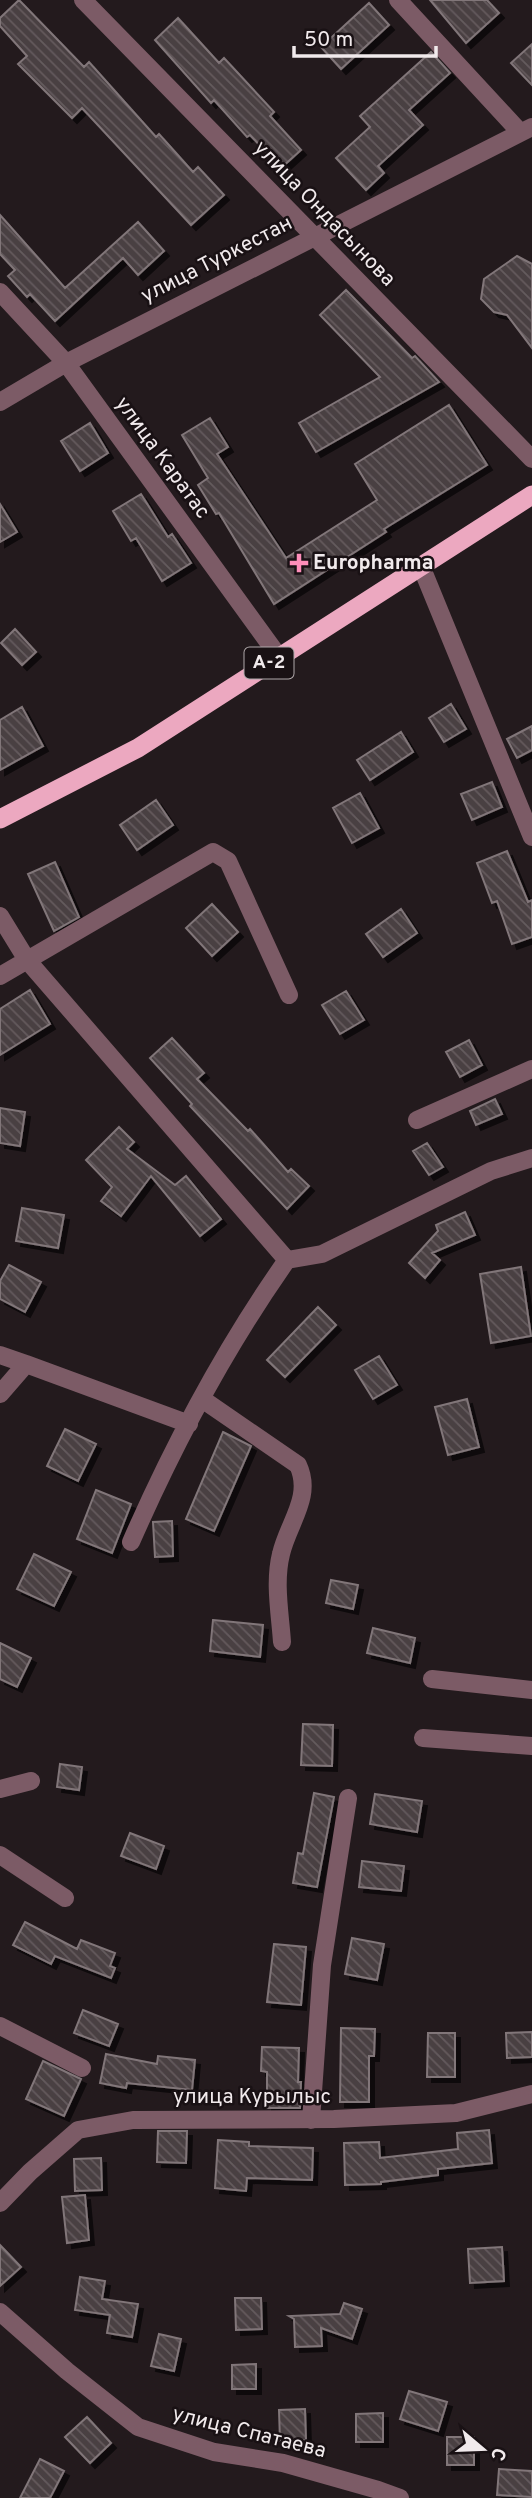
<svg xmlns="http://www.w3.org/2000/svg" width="532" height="2498" font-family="Overpass,sans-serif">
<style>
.building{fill:url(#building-back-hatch);stroke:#817679;stroke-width:2;filter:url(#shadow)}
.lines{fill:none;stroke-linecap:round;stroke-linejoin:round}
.minor{stroke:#7c5b66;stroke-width:18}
.trunk{stroke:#eca8c0;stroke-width:19}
.poi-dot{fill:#ff8eba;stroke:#191114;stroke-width:2.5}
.labels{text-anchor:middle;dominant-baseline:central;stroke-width:5;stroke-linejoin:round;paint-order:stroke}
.shield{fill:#191114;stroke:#b0a9ab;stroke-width:2}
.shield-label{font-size:19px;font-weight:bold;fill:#f1eaec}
.street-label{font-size:21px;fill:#f1eaec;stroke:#191114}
.poi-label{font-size:21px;font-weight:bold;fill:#f1eaec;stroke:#191114;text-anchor:start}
</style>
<defs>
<pattern id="building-back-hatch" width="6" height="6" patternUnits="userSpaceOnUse" patternTransform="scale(1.75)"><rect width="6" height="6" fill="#493f42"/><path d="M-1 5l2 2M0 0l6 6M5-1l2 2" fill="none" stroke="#645b5d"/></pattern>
<filter id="shadow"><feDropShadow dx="5" dy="5" stdDeviation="0" flood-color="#0009"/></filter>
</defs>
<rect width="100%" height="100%" fill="#231a1d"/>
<path class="building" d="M19,0L84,67L89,62L156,137L159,134L193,172L198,167L224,195L191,225L82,108L72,118L18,64L27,56L0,26V18Z
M430,0H487L499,13L466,43Z
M369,3L389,25L341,69L321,47Z
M178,18L219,63L224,58L274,112L270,116L301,150L281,168L250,135L247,137L214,100L211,103L155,40Z
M532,44V85L511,63Z
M431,52L450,73L409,110L423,125L378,166L384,173L366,190L336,158L370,127L360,116Z
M0,215L65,288L138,222L164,251L138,275L123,258L55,321L30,294L27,297L8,276L15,270L0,254Z
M517,256L532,264V348L507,315L494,312L481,299L484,279Z
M346,290L412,358L415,356L439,382L316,452L299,423L380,377L320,315Z
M449,405L487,465L384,529L386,532L274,604L219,513L216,514L198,485L208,478L182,435L210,418L228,447L217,454L286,558L377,500L355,464Z
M90,423L108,453L80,471L61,441Z
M141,494L168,537L172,534L191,563L162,581L136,538L131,541L113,511Z
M0,504L17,532L0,542Z
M15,629L36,652L22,665L1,643Z
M451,704L466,729L444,742L429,718Z
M22,707L43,746L0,770V720Z
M532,726V750L517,758L507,739Z
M401,732L413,752L370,780L357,760Z
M492,782L502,807L472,820L461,794Z
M360,793L379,828L352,843L333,808Z
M156,800L173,825L137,850L120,825Z
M507,851L528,902L532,900V937L512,944L497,901L492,903L477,863Z
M55,862L79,917L54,931L28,874Z
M212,904L238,932L212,956L186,928Z
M401,909L417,933L383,957L366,934Z
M30,990L50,1024L0,1055V1009Z
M346,991L364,1020L340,1034L322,1005Z
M172,1038L204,1073L197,1079L248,1131L250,1129L288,1172L291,1169L309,1186L287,1209L190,1106L192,1104L150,1058Z
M469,1040L482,1065L460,1077L446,1052Z
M495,1099L502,1114L476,1125L470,1111Z
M0,1108L25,1112L20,1146L0,1143Z
M119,1127L134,1142L127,1149L175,1185L186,1176L221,1219L200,1236L151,1176L121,1216L101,1201L112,1187L86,1160Z
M427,1143L443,1167L429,1175L413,1151Z
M22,1208L64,1215L58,1248L16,1241Z
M465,1212L475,1235L432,1253L440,1260L425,1278L409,1263L438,1231L436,1225Z
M9,1265L41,1282L25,1312L0,1299V1281Z
M521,1267L531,1336L491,1343L480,1274Z
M318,1307L336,1325L285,1377L267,1360Z
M379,1356L397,1385L373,1399L355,1370Z
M467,1399L479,1447L448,1455L435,1407Z
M65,1429L96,1444L78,1481L47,1466Z
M223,1432L251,1446L214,1531L186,1519Z
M96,1490L131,1504L112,1553L77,1539Z
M172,1521L173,1556L155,1557L153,1522Z
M34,1554L71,1572L54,1606L17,1589Z
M331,1580L358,1585L353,1609L326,1603Z
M213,1620L263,1625L260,1657L210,1651Z
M373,1628L415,1638L410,1663L367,1653Z
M0,1643L31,1658L17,1687L0,1679Z
M303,1724L333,1725L332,1766L301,1765Z
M60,1764L82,1767L79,1790L57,1787Z
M314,1793L334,1797L317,1887L293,1883L298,1853L303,1854Z
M375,1794L422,1801L417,1832L370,1824Z
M130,1833L164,1846L156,1869L121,1856Z
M362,1861L404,1866L401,1891L359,1887Z
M25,1922L77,1949L81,1940L115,1953L110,1966L115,1968L111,1978L55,1956L51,1964L13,1945Z
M352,1938L384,1944L377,1980L345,1974Z
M274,1944L306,1947L301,2005L267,2002Z
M83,2010L118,2024L109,2046L74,2033Z
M341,2028L375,2029L374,2056H369V2102H340Z
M532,2032V2057L507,2058L506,2033Z
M428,2033H455V2077H427Z
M262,2047L299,2048L298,2082H301L300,2108H267V2072L261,2071Z
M106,2054L157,2064L158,2056L195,2060L192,2090L127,2083L126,2088L100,2083Z
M43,2061L81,2079L64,2116L26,2099Z
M489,2130L492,2163L438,2169V2175L381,2182V2184L345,2185L344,2143L379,2142L380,2158L458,2149L457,2133Z
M158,2131H187L186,2163L157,2162Z
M218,2140L249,2142V2146L313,2148L312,2180L247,2178L246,2191L215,2188Z
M101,2158L102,2190L75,2191L74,2159Z
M85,2195L89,2240L67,2243L62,2197Z
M0,2245L21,2267L0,2286Z
M502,2247L504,2281L470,2283L468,2249Z
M80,2277L105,2281L102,2299L138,2304L132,2337L107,2333L110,2315L75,2310Z
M235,2298H261L262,2329L236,2330Z
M344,2303L362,2309L352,2339L321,2328L322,2346L295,2347L294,2319L289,2316L340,2314Z
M159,2334L181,2339L174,2371L151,2366Z
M256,2364V2389H232V2365Z
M409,2391L447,2402L438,2431L400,2419Z
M305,2409L306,2440L280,2441L279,2410Z
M383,2413V2442H356V2414Z
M87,2417L111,2443L90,2463L65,2437Z
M447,2437H474V2465H447Z
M40,2459L64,2471L50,2498H20Z
M499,2469L532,2471V2497L497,2495Z"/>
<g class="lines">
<path class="minor" d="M83,0L532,459
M398,0L520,132
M0,292L66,363L279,657
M0,402L66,363L532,127
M421,566L532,837
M0,916L27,960L287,1260C225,1348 174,1444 131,1542
M0,976L213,852L228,861L289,995
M417,1120L532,1069
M287,1260L322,1254L491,1171L532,1158
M0,1355L26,1364L0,1394
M26,1364L189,1424
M202,1399L298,1465C313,1497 288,1523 281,1554C274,1582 280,1613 282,1642
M432,1679L532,1690
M423,1738L532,1746
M0,1789L31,1781
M0,1855L65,1898
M0,2026L82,2068
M311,2120L322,1965L348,1798
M0,2203L30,2172L78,2130L133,2120L334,2119L456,2113L532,2094
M0,2312L67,2371L138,2427L214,2452L283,2463L378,2490L400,2498"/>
<path class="trunk" d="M0,819L138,748L532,495"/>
</g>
<path class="poi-dot" d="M295.5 552.5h7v7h7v7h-7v7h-7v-7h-7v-7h7z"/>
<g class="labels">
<rect class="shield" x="244.5" y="647.5" width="49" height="31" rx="5"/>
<g class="shield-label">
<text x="269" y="663">A-2</text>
</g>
<g class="street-label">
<text transform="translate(324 214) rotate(46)">улица Ондасынова</text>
<text transform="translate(217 260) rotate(-27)">улица Туркестан</text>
<text transform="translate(162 458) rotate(54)">улица Каратас</text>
<text x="252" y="2097">улица Курылыс</text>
<text transform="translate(249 2433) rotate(14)">улица Спатаева</text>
</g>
<g class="poi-label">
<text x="313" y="563">Europharma</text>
</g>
</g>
<g transform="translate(483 2449) rotate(109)" stroke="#191114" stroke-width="5" paint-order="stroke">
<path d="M0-5L12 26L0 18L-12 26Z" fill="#f1eaec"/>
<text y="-10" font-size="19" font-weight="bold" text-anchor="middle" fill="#f1eaec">С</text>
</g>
<path d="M294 46v10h142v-10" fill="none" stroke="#f1eaec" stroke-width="3.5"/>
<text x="304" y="46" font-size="21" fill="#f1eaec" stroke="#191114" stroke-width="5" paint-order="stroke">50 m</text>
</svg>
